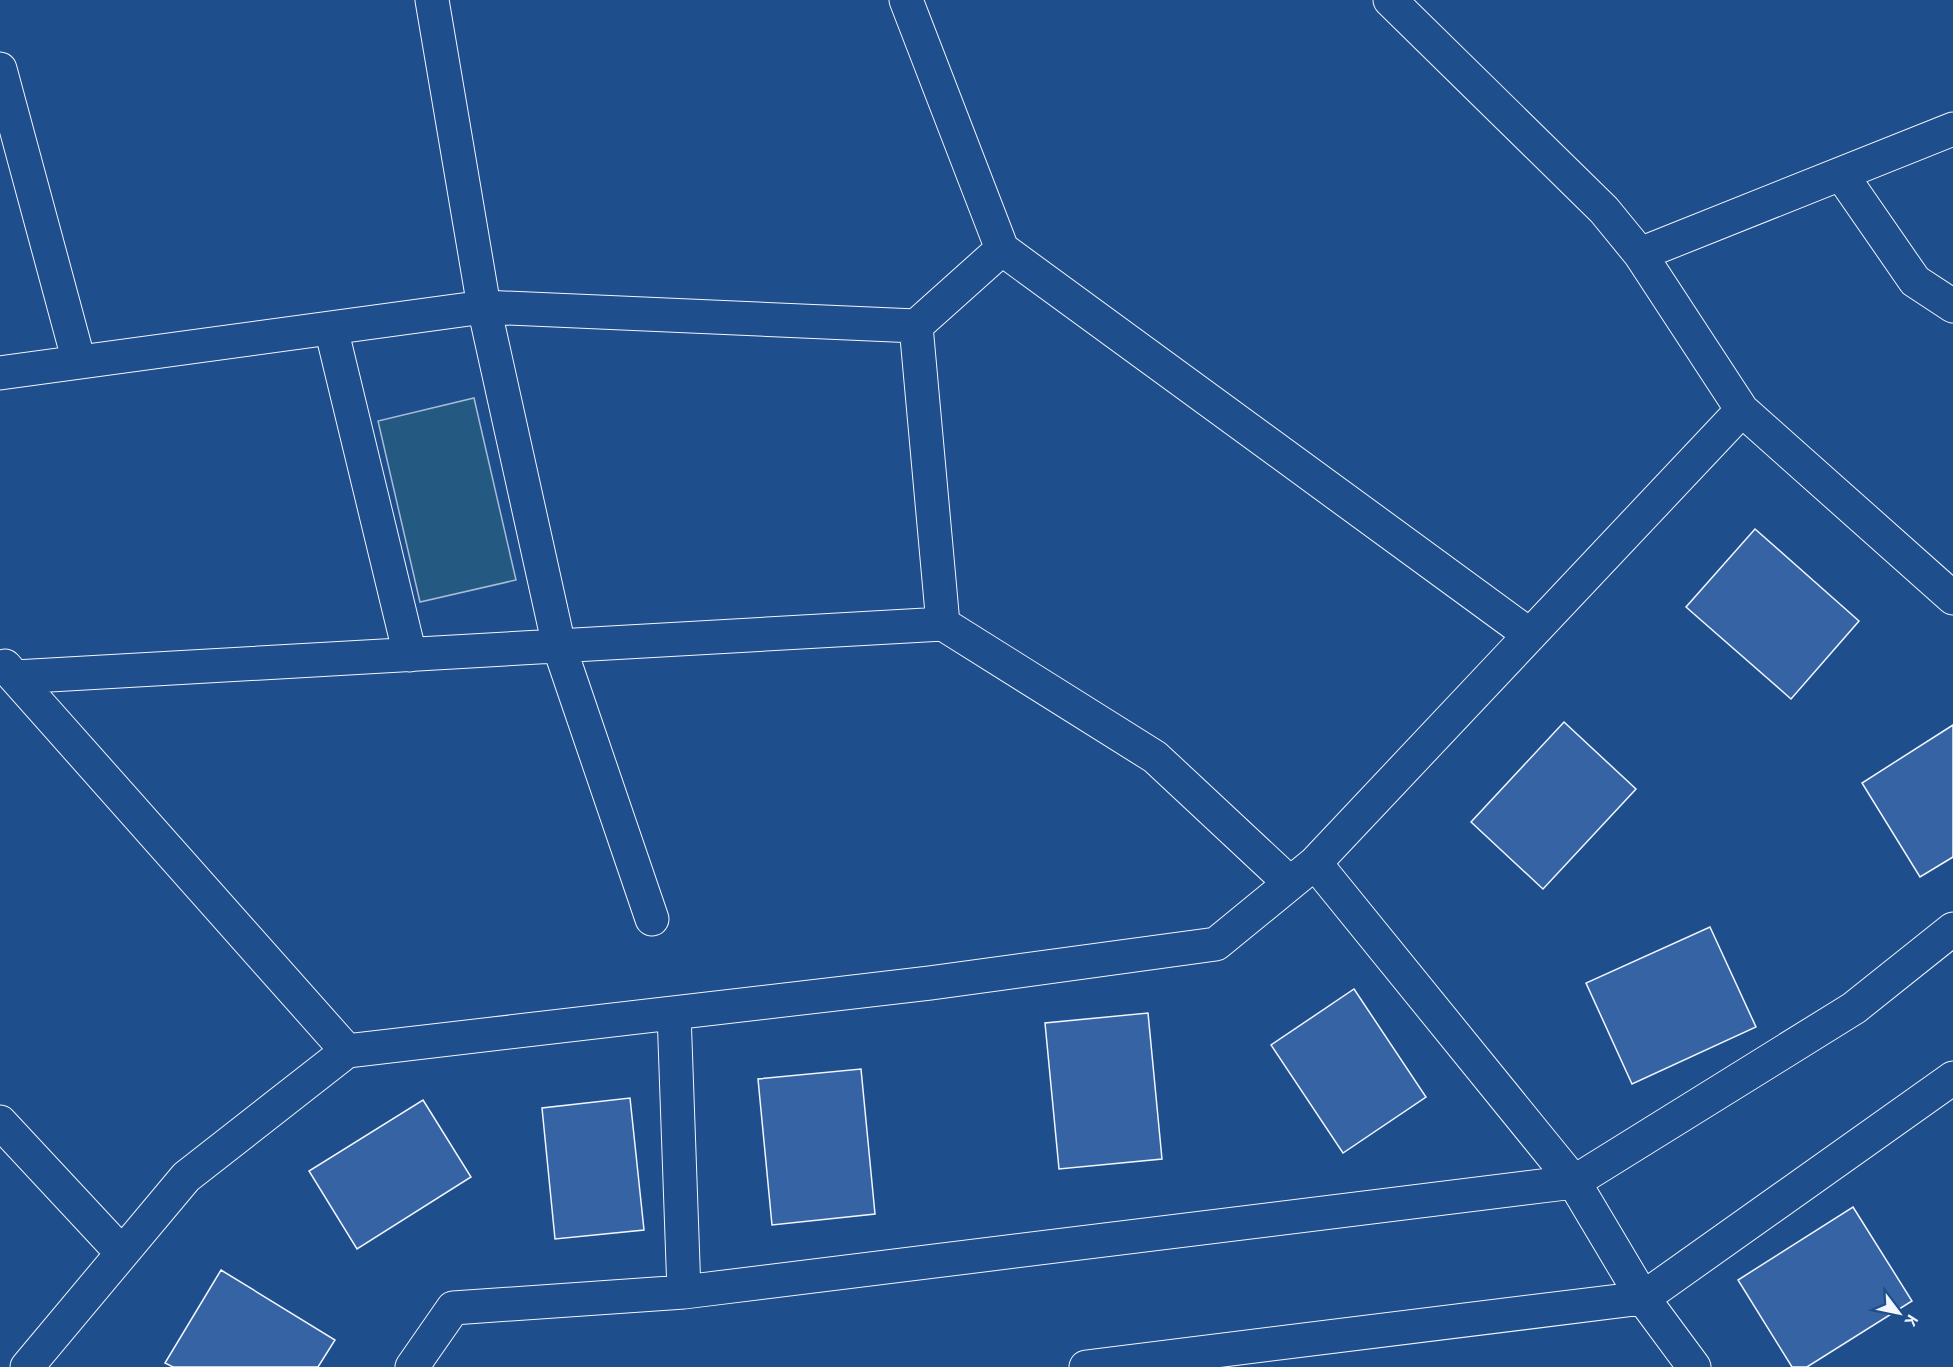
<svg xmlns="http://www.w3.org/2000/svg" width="1953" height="1367" font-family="'PT Sans',sans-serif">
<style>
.green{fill:#245a82;stroke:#a8bbd7;stroke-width:1.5}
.building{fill:#3563a3;stroke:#f2f6ff;stroke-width:1.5}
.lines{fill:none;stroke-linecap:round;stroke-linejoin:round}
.minor-casing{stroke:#f2f6ff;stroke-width:35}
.minor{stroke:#1f4e8c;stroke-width:33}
</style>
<rect width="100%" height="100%" fill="#1f4e8c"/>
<path class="green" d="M474,398L516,580L420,602L378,421Z"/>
<path class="building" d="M1755,529L1859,621L1791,699L1686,607Z
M1564,722L1636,789L1543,889L1471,822Z
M1953,725V857L1920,877L1862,783Z
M1710,927L1756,1027L1632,1084L1586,983Z
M1354,989L1426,1097L1343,1153L1271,1045Z
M1148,1013L1162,1159L1059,1169L1045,1023Z
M861,1069L875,1214L772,1225L758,1079Z
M630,1098L644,1230L555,1239L542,1108Z
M423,1100L471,1177L357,1249L309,1171Z
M1853,1207L1912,1301L1807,1367H1792L1738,1280Z
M221,1270L335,1340L318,1367H173L165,1363Z"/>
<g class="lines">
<defs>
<path id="minor" d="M432,0L484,307L559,646L652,919
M906,0L1002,249L1530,635
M1390,0L1604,210L1640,254L1742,410L1953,598
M0,69L79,362
M1841,174L1915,281L1953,306
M1002,249L916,326L943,624L1155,757L1290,883
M1640,254L1953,129
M331,328L410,655
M0,373L484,307L916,326
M5,666L347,1051
M15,677L943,624
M1315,863L1574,1182L1643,1298L1694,1367
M674,1013L684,1292
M0,1122L122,1253
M27,1367L186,1177L347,1051L930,983L1216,944L1315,863L1742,410
M412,1367L453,1308L684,1292L1574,1182L1854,1008L1953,929
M1086,1367L1643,1298L1953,1078"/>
</defs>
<use href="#minor" class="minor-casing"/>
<use href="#minor" class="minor"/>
</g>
<g transform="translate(1899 1313) rotate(122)" stroke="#1f4e8c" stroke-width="4.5" paint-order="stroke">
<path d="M0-4.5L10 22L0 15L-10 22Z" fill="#f2f6ff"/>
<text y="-9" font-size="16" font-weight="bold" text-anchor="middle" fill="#f2f6ff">K</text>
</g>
</svg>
